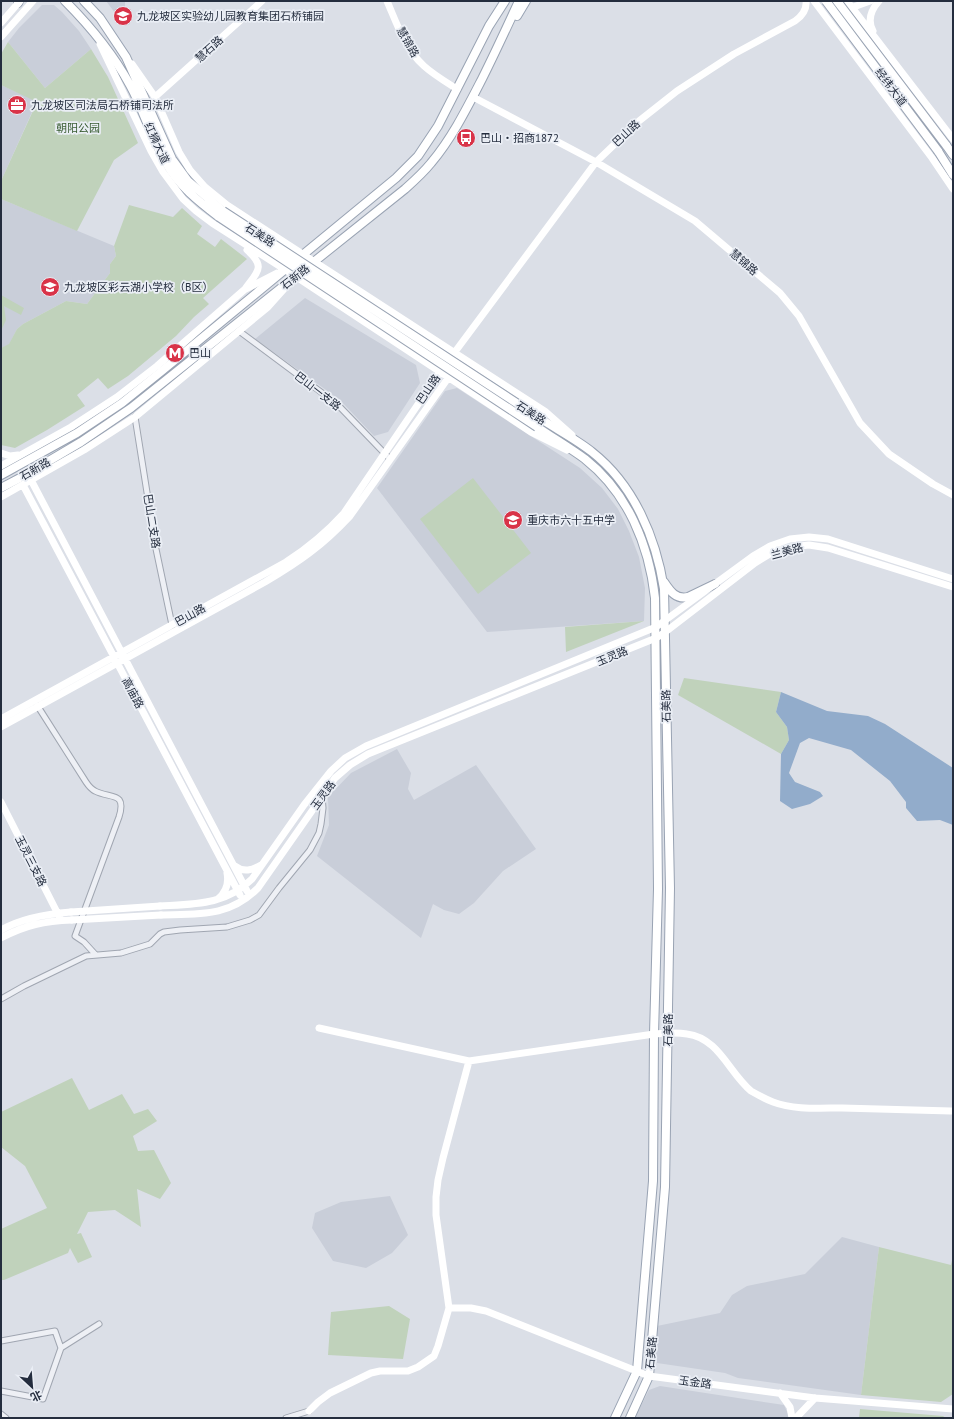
<svg xmlns="http://www.w3.org/2000/svg" width="954" height="1419" font-family="'PT Sans','Noto Sans SC',sans-serif">
<style>
.built{fill:#c9ced9}
.green{fill:#c0d2bb}
.water{fill:#92accb}
.lines{fill:none;stroke-linecap:round;stroke-linejoin:round}
.street-casing{stroke:#a0a6b1;stroke-width:7}
.primary-casing{stroke:#99a3b3;stroke-width:10}
.street{stroke:#eef0f5;stroke-width:5}
.secondary{stroke:#fff;stroke-width:7}
.primary{stroke:#fff;stroke-width:8}
.primary-bridge-casing{stroke:#99a3b3;stroke-width:10;stroke-linecap:butt}
.secondary-bridge{stroke:#fff;stroke-width:7}
.primary-bridge{stroke:#fff;stroke-width:8}
.labels{text-anchor:middle;dominant-baseline:central;stroke-width:3.5;stroke-linejoin:round;paint-order:stroke}
.poi-label{font-size:11px;fill:#242d3e;stroke:#eaeef5;text-anchor:start}
.street-label{font-size:11px;fill:#242d3e;stroke:#eaeef5}
.park-label{font-size:11px;fill:#375b30;stroke:#eaeef5}
</style>
<rect width="100%" height="100%" fill="#dbdfe7"/>
<path class="built" d="M106,1H125V8L130,24L125,26Z
M42,5H54L62,12L79,31L91,49L45,88L8,42L19,28Z
M1,85L37,101L1,181Z
M1,199L114,246L116,256L110,264V273L87,304L66,301L23,324L17,329L9,345L1,348Z
M305,298L416,365L420,383L388,432L374,436L340,400L255,339Z
M457,388L580,468L602,488L618,509L629,531L639,557L645,588L644,621L487,632L377,488L445,391Z
M397,749L411,773L408,789L414,800L476,765L536,849L503,871L474,903L459,914L444,910L433,904L421,938L317,856L329,825L328,797L351,773Z
M390,1196L408,1235L392,1253L366,1268L333,1261L312,1228L315,1213L341,1202Z
M842,1237L879,1247L861,1395L738,1378L725,1373L657,1363L654,1357L657,1326L720,1313L732,1295L747,1286L805,1274Z
M660,1386L784,1405L790,1418H635L649,1390Z"/>
<path class="green" d="M8,42L45,88L91,49L108,77L138,143L114,160L77,231L1,199V181L37,102L1,85V54Z
M129,205L173,217L182,208L202,226L197,234L215,247L221,239L247,259L203,298L209,304L194,317L176,336L128,376L108,389L98,378L77,395L85,406L47,430L15,448L1,445V348L9,344L17,329L23,324L66,301L87,304L110,273V264L116,256L114,246Z
M1,295L24,308L21,315L4,306L6,320L1,331Z
M473,478L531,553L478,594L420,519Z
M644,621L566,652L565,627Z
M684,678L781,692L776,712L787,727L789,740L781,754L678,695Z
M72,1078L89,1110L122,1094L134,1114L148,1109L157,1121L133,1136L138,1151L154,1150L171,1183L160,1199L137,1189L141,1227L115,1210L88,1212L77,1234L81,1233L92,1257L78,1263L70,1248L68,1253L4,1280H1V1229L47,1208L25,1166L1,1147V1112Z
M879,1247L951,1265L953,1255V1394L941,1402L861,1395Z
M389,1306L410,1319L403,1359L328,1355L331,1312Z
M860,1409L943,1416L946,1418H859Z"/>
<path class="water" d="M781,692L827,711L868,716L885,724L953,768V825L940,820L917,821L906,808V802L890,781L851,750L809,738L800,743L789,773L795,782L820,792L823,796L810,804L792,809L780,801L781,754L789,740L787,727L776,712Z"/>
<g class="lines">
<defs>
<path id="street" d="M239,331L337,404L390,459
M135,417L156,549L172,625
M37,705L86,782C88,785 91,789 95,791C110,799 127,791 119,817L75,936L84,942L95,954
M1,999L24,986L86,956L121,953L150,944L160,934L164,932L180,930L227,927L250,920L259,915L279,888L310,850L319,833L321,824L323,808L322,796
M1,1341L55,1331L61,1348
M1,1391L43,1399L61,1348L99,1324
M1,1414L6,1418
M286,1418L309,1411"/>
<path id="primary" d="M65,1C91,27 113,54 130,85C144,110 151,139 166,163C179,186 198,201 219,217
M84,1L100,18L126,57L172,159L188,181L223,211
M18,3L19,1
M517,16L526,1
M946,145L953,155
M938,151L953,175
M541,419C558,430 577,440 592,452C634,485 656,538 664,589L670,888L665,1187L649,1376L630,1418
M537,427C553,438 570,448 585,459C628,493 649,545 655,598L658,889L654,1034L653,1181L637,1371L615,1418
M1,475L77,433L122,403L163,370L396,178L418,156L438,126L489,26L505,1
M1,488L20,478L81,442L131,408L405,189C414,181 423,173 431,163C452,138 467,108 482,79C495,53 507,27 519,1
M664,582C670,591 676,600 688,597L715,584"/>
</defs>
<use href="#street" class="street-casing"/>
<use href="#primary" class="primary-casing"/>
<use href="#street" class="street"/>
<path class="secondary" d="M387,1C397,24 405,49 424,66C434,75 446,82 457,89
M814,1L932,158L953,189
M847,1L953,139
M848,9L870,1
M1,23L20,1
M873,31C867,20 871,10 879,1
M1,37L33,1
M100,44L151,151L163,172L183,199L196,211L212,223L295,276L531,432L567,450
M132,64L155,97L179,152L190,170L205,187L227,205L546,412L572,435
M155,97L262,1
M473,97L596,162L695,221L780,293L799,316L860,423L889,454L933,484L953,495
M245,289C258,271 266,267 247,250
M1,453L10,456L18,455
M1,466L71,427L117,397L157,366L244,290L277,273
M31,480L247,891
M23,485L240,895
M1,497L84,450L135,417L268,307L285,288
M1,719L286,562C309,547 325,534 344,513L440,372L596,162L639,121L677,91L734,54L795,21C802,16 807,10 806,1
M1,727L265,582C299,562 322,546 350,516L451,374
M1,802L61,920
M235,866C244,873 252,870 261,865
M218,899C226,892 229,883 227,873
M160,906C195,904 226,905 252,879L304,805L331,771L345,758L366,746L656,627L753,556L770,546L790,539L809,537L828,539L953,579
M161,915C199,914 230,917 258,888L335,778L350,765L368,754L656,638L664,633L755,563L773,552L791,547L809,545L828,548L953,587
M1,930C22,918 46,914 71,912
M1,938C25,925 45,921 72,920
M319,1028L469,1061L654,1034C665,1033 676,1032 687,1034C719,1038 729,1073 751,1091C758,1095 765,1099 773,1102C794,1110 819,1108 842,1108C878,1109 914,1110 951,1111
M449,1308H471L486,1311L649,1376L815,1398L953,1409
M780,1393L790,1407L792,1418
M309,1411L318,1402L330,1393L371,1373L380,1371H408L418,1367L434,1356L438,1346L449,1308L436,1215V1197L438,1180L443,1158L469,1061
M796,1418L815,1398"/>
<use href="#primary" class="primary"/>
<defs>
<path id="primary-bridge" d="M826,1L938,151
M837,1L946,145
M223,211L541,419
M219,217L537,427"/>
</defs>
<use href="#primary-bridge" class="primary-bridge-casing"/>
<path class="secondary-bridge" d="M71,912L160,906
M72,920L161,915"/>
<use href="#primary-bridge" class="primary-bridge"/>
</g>
<defs>
<symbol id="school-disc" viewBox="-11 -11 22 22"><circle r="9.5" fill="#d93348" stroke="#eaeef5"/><path d="M0-5L7-2L0 1L-7-2ZM-4 1L0 2.5L4 1V4Q0 6-4 4Z" fill="#fff"/></symbol>
<symbol id="office-disc" viewBox="-11 -11 22 22"><circle r="9.5" fill="#d93348" stroke="#eaeef5"/><path d="M-6-3h4V-5.5h4V-3h4V5H-6ZM-1-4.5V-3h2v-1.5ZM-6 0V1H6V0Z" fill="#fff"/></symbol>
<symbol id="bus-disc" viewBox="-11 -11 22 22"><circle r="9.5" fill="#d93348" stroke="#eaeef5"/><path d="M-5-6H5V4H4V6H2V4H-2V6H-4V4H-5ZM-3.5-4V0h7V-4ZM-3.5 1.2v1.5H-2V1.2ZM2 1.2v1.5H3.5V1.2Z" fill="#fff"/></symbol>
<symbol id="metro-disc" viewBox="-11 -11 22 22"><circle r="9.5" fill="#d93348" stroke="#eaeef5"/><path d="M-5.5 5V-5H-3L0 0L3-5H5.5V5H3V-.5L0 4L-3-.5V5Z" fill="#fff"/></symbol>
</defs>
<g fill-rule="evenodd">
<use href="#school-disc" x="112" y="5" width="22" height="22"/>
<use href="#office-disc" x="6" y="94" width="22" height="22"/>
<use href="#bus-disc" x="455" y="127" width="22" height="22"/>
<use href="#school-disc" x="39" y="276" width="22" height="22"/>
<use href="#metro-disc" x="164" y="342" width="22" height="22"/>
<use href="#school-disc" x="502" y="509" width="22" height="22"/>
</g>
<g class="labels">
<g class="poi-label">
<text x="137" y="16">九龙坡区实验幼儿园教育集团石桥铺园</text>
<text x="31" y="105">九龙坡区司法局石桥铺司法所</text>
<text x="480" y="138">巴山‧招商1872</text>
<text x="64" y="287">九龙坡区彩云湖小学校（B区）</text>
<text x="189" y="353">巴山</text>
<text x="527" y="520">重庆市六十五中学</text>
</g>
<g class="street-label">
<text transform="translate(408 42) rotate(60)">慧锦路</text>
<text transform="translate(209 49) rotate(-42)">慧石路</text>
<text transform="translate(891 87) rotate(53)">经纬大道</text>
<text transform="translate(626 133) rotate(-43)">巴山路</text>
<text transform="translate(157 143) rotate(65)">红狮大道</text>
<text transform="translate(260 235) rotate(33)">石美路</text>
<text transform="translate(744 262) rotate(41)">慧锦路</text>
<text transform="translate(295 277) rotate(-38)">石新路</text>
<text transform="translate(428 389) rotate(-56)">巴山路</text>
<text transform="translate(318 391) rotate(38)">巴山一支路</text>
<text transform="translate(531 413) rotate(33)">石美路</text>
<text transform="translate(35 469) rotate(-30)">石新路</text>
<text transform="translate(152 521) rotate(81)">巴山二支路</text>
<text transform="translate(787 551) rotate(-15)">兰美路</text>
<text transform="translate(190 615) rotate(-29)">巴山路</text>
<text transform="translate(612 656) rotate(-22)">玉灵路</text>
<text transform="translate(133 693) rotate(62)">高庙路</text>
<text transform="translate(666 706) rotate(-91)">石美路</text>
<text transform="translate(323 795) rotate(-54)">玉灵路</text>
<text transform="translate(31 861) rotate(63)">玉灵三支路</text>
<text transform="translate(668 1030) rotate(-89)">石美路</text>
<text transform="translate(651 1353) rotate(-85)">石美路</text>
<text transform="translate(695 1382) rotate(8)">玉金路</text>
</g>
<g class="park-label">
<text x="78" y="128">朝阳公园</text>
</g>
</g>
<rect width="954" height="1419" fill="none" stroke="#242d3e" stroke-width="4"/>
<g transform="translate(32 1387) rotate(154)" stroke="#eaeef5" stroke-width="3" paint-order="stroke">
<path d="M0-3L7 15L0 10L-7 15Z" fill="#242d3e"/>
<text y="-6" font-size="11" font-weight="bold" text-anchor="middle" fill="#242d3e">北</text>
</g>
</svg>
